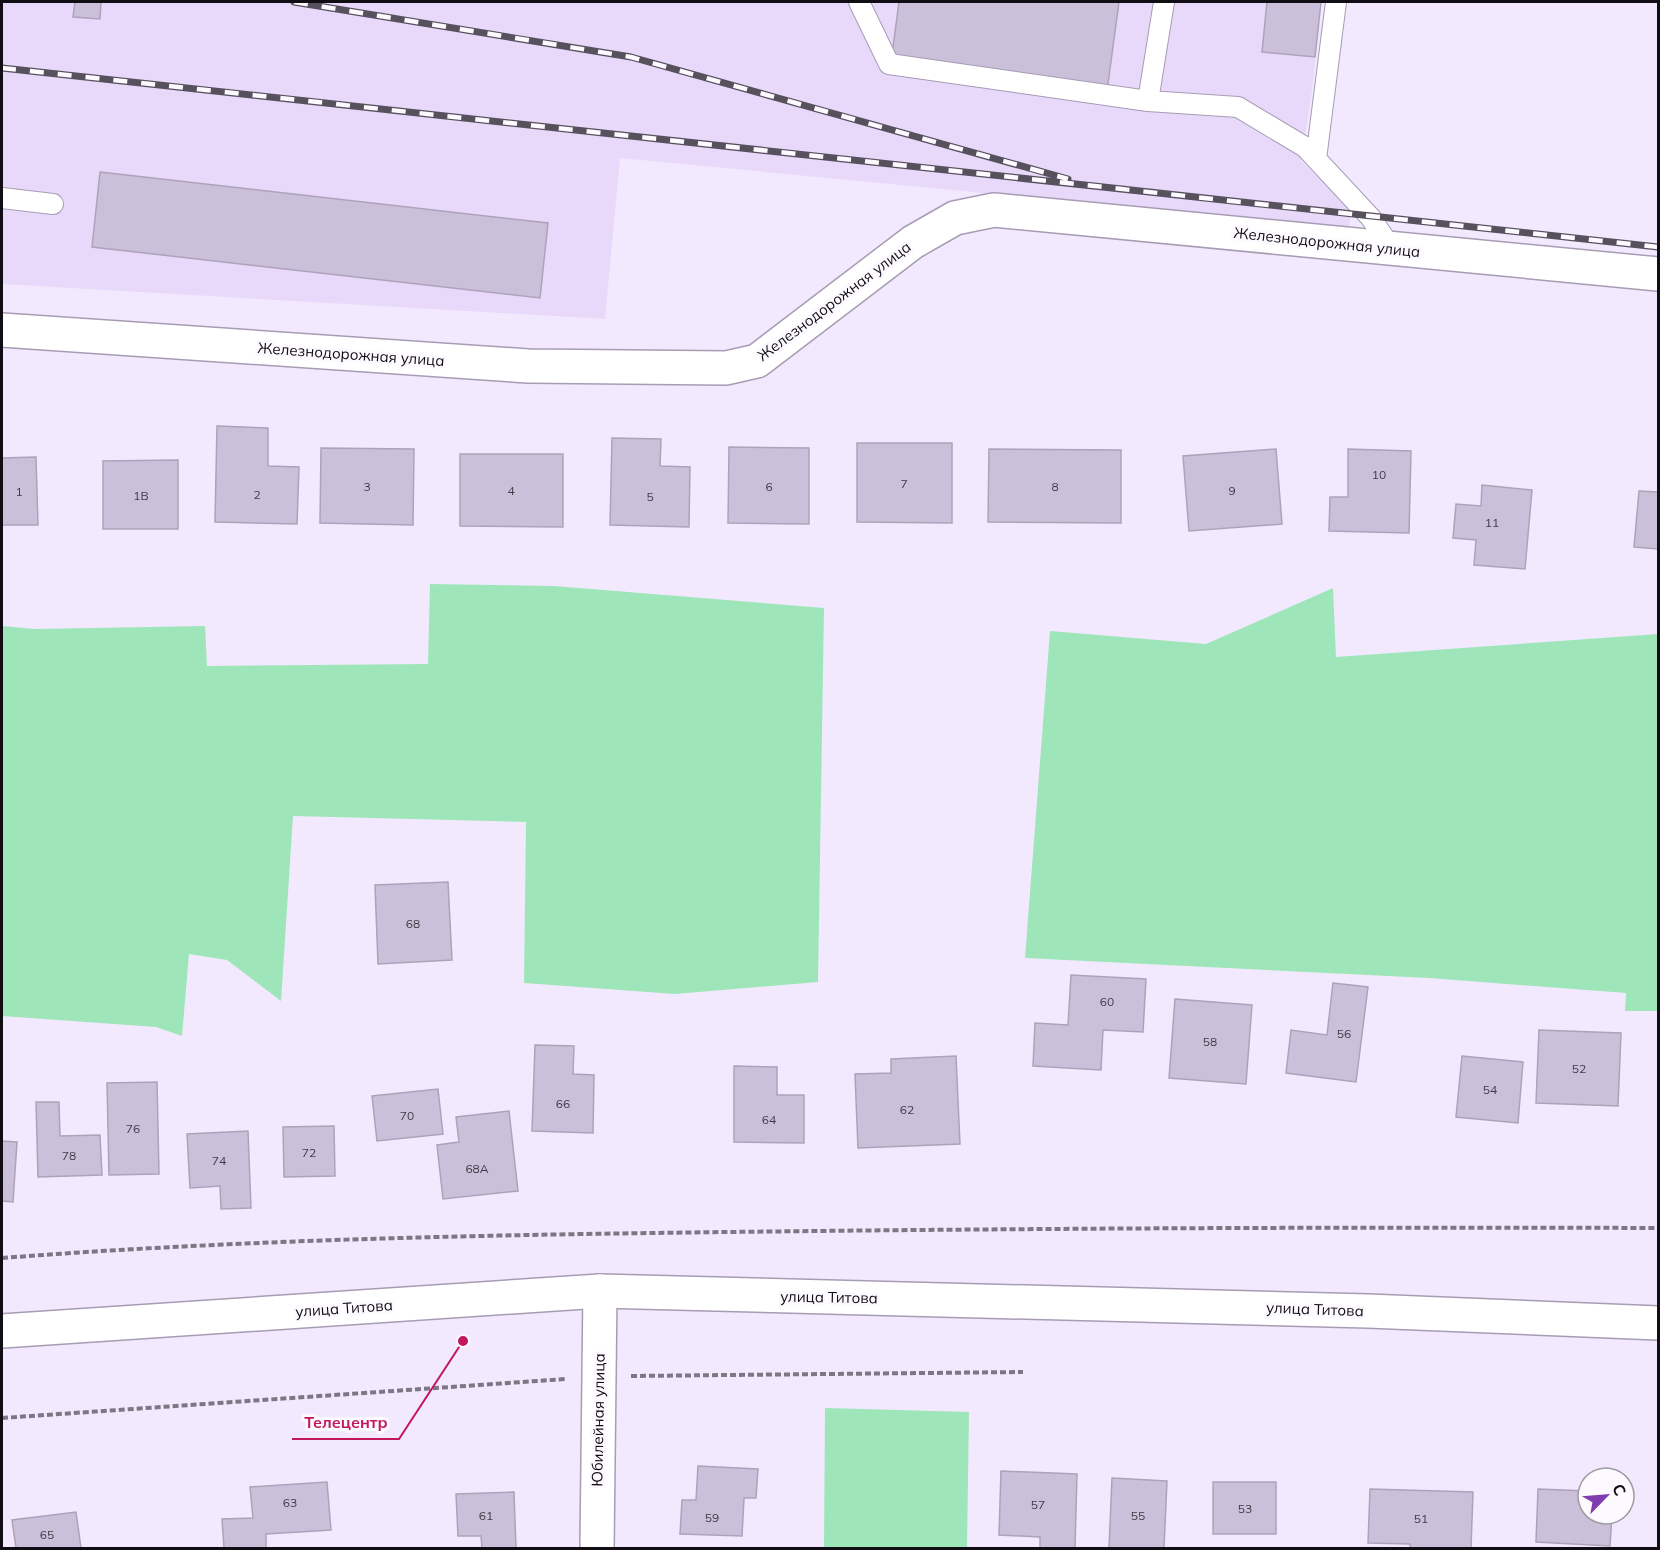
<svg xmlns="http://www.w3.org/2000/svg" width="1660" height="1550" font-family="Mulish,sans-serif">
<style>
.built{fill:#e8d9fa}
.green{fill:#9ee6ba}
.building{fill:#cbc0d9;stroke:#aea2bb;stroke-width:1.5}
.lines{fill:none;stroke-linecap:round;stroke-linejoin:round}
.lane-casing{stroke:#a79cb4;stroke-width:22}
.street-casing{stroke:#a79cb4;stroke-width:36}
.secondary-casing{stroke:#a79cb4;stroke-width:36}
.path{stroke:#7d7684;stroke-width:4;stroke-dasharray:6 3;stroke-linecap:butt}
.lane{stroke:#fff;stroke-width:20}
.street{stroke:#fff;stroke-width:33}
.secondary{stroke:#fff;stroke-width:33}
.rail-casing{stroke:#57515d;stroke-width:7}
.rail{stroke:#fcfaff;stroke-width:4.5;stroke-dasharray:14;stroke-linecap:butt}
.labels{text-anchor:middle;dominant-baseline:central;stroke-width:6;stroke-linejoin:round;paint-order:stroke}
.number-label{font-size:12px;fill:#403a46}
.street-label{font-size:15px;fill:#110d15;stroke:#fcfaff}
.leader{fill:none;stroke:#c2185b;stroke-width:2}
.callout-dot{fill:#c2185b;stroke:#fcfaff;stroke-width:2}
.callout-label{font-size:16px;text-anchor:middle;font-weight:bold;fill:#c2185b;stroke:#fcfaff;stroke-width:6;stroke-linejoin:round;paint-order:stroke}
</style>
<rect width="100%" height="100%" fill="#f3e9fe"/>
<path class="built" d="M2,2H1321L1312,91L1301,161L1351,209L1349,228L620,158L605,319L2,284Z"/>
<path class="green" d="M430,584L554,586L824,608L818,982L675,994L524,983L526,822L293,816L281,1001L227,960L189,954L182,1036L156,1027L2,1016V626L35,629L205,626L207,666L428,664Z
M1333,588L1336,657L1658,634V1011H1625L1626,993L1429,978L1025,958L1050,631L1206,644Z
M825,1408L969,1412L967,1548H824Z"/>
<path class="building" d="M75,2H101L100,19L73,17Z
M899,2H1119L1107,91L891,62Z
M1267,2H1321L1315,57L1262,52Z
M100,172L548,223L540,298L92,247Z
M217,426L268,428V466L299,467L297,524L215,522Z
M612,438L661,439L660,466L690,467L689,527L610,525Z
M857,443H952V523L857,522Z
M729,447L809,448V524L728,523Z
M321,448L414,449L413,525L320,523Z
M989,449L1121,450V523L988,522Z
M1276,449L1282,524L1189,531L1183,456Z
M1348,449L1411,451L1409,533L1329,531L1330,497H1348Z
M460,454H563V527L460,526Z
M36,457L38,525H2V458Z
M178,460V529H103V461Z
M1482,485L1532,490L1525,569L1474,565L1476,540L1453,538L1456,504L1481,506Z
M1639,491L1658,492V549L1634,547Z
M448,882L452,960L378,964L375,885Z
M1071,975L1146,979L1143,1032L1103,1030L1101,1070L1033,1066L1035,1023L1068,1025Z
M1333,983L1368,987L1356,1082L1286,1073L1291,1030L1327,1035Z
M1175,999L1252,1005L1246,1084L1169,1078Z
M1539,1030L1621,1033L1618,1106L1536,1103Z
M535,1045L574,1046L573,1074L594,1075L593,1133L532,1131Z
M956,1056L960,1144L858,1148L855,1074L891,1073V1059Z
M1462,1056L1523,1062L1518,1123L1456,1117Z
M734,1066L777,1067V1095H804V1143L734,1142Z
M157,1082L159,1174L109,1175L107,1083Z
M438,1089L443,1134L377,1141L372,1096Z
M36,1102H59L60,1136L100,1135L102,1175L38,1177Z
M509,1111L518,1191L443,1199L437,1145L459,1142L456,1117Z
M334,1126L335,1176L284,1177L283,1127Z
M248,1131L251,1208L221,1209L220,1186L190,1188L187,1134Z
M2,1141L17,1142L13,1202L2,1201Z
M698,1466L758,1469L756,1498H744L742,1536L680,1534L682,1500H696Z
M1001,1471L1077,1474L1075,1548H1040V1537L999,1535Z
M1112,1478L1167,1481L1164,1548H1109Z
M327,1482L331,1530L266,1534V1548H224L222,1519L253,1518L250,1487Z
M1213,1482H1276V1534H1213Z
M1370,1489L1473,1492L1471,1548H1410V1544L1368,1543Z
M1538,1489L1588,1491V1514H1612L1610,1546L1536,1542Z
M514,1492L516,1548H482L481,1536H458L456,1494Z
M76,1512L81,1548H16L12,1520Z"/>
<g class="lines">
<defs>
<path id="lane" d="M859,2L889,64L1148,101L1238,107L1305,147L1371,218L1391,248
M1148,101L1164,2
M1316,159L1336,2
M2,198L53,204"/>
<path id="street" d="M2,330L528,366L726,368L757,361L913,242L955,218L994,210L1658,274
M597,1548L600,1291"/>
<path id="secondary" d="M2,1331L600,1291L1368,1311L1658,1323"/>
</defs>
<use href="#lane" class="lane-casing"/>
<use href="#street" class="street-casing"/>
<use href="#secondary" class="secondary-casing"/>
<path class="path" d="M2,1258C273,1237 545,1234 817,1231C1098,1228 1378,1227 1658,1228
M631,1376L1023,1372
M2,1418L566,1379"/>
<use href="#lane" class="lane"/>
<use href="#street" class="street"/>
<use href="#secondary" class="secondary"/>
<defs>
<path id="rail" d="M294,2L631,57L1068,179
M2,68L1658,247"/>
</defs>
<use href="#rail" class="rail-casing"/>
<use href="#rail" class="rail"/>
</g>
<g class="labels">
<g class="number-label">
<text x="1379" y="474">10</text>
<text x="904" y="483">7</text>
<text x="367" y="486">3</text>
<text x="769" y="486">6</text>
<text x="1055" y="486">8</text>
<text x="511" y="490">4</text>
<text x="1232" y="490">9</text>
<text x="19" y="491">1</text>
<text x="257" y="494">2</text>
<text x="141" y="495">1В</text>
<text x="650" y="496">5</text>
<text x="1492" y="522">11</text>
<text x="413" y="923">68</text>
<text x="1107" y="1001">60</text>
<text x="1344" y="1033">56</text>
<text x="1210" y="1041">58</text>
<text x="1579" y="1068">52</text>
<text x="1490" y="1089">54</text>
<text x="563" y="1103">66</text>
<text x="907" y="1109">62</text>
<text x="407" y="1115">70</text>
<text x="769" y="1119">64</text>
<text x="133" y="1128">76</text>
<text x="309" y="1152">72</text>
<text x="69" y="1155">78</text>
<text x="219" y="1160">74</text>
<text x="477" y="1168">68А</text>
<text x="290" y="1502">63</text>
<text x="1038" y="1504">57</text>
<text x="1245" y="1508">53</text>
<text x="486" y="1515">61</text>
<text x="1138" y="1515">55</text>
<text x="712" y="1517">59</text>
<text x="1421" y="1518">51</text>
<text x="47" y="1534">65</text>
</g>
<g class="street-label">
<text transform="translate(1327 242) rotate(6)">Железнодорожная улица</text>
<text transform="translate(834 301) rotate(-37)">Железнодорожная улица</text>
<text transform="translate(351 354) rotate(4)">Железнодорожная улица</text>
<text transform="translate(829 1297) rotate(1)">улица Титова</text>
<text transform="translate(344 1308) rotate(-4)">улица Титова</text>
<text transform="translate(1315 1309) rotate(2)">улица Титова</text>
<text transform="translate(598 1420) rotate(-89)">Юбилейная улица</text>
</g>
</g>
<path class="leader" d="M463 1341L399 1439H292"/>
<circle class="callout-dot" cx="463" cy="1341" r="6"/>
<g class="callout-label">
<text x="346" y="1428">Телецентр</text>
</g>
<rect width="1660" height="1550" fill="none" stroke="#110d15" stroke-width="6"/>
<g transform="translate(1606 1496) rotate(65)"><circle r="28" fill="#fcfaff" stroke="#9e9ba1" stroke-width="1.5"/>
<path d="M0-4.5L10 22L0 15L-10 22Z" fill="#813caf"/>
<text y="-9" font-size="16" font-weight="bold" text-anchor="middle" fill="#110d15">С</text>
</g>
</svg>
